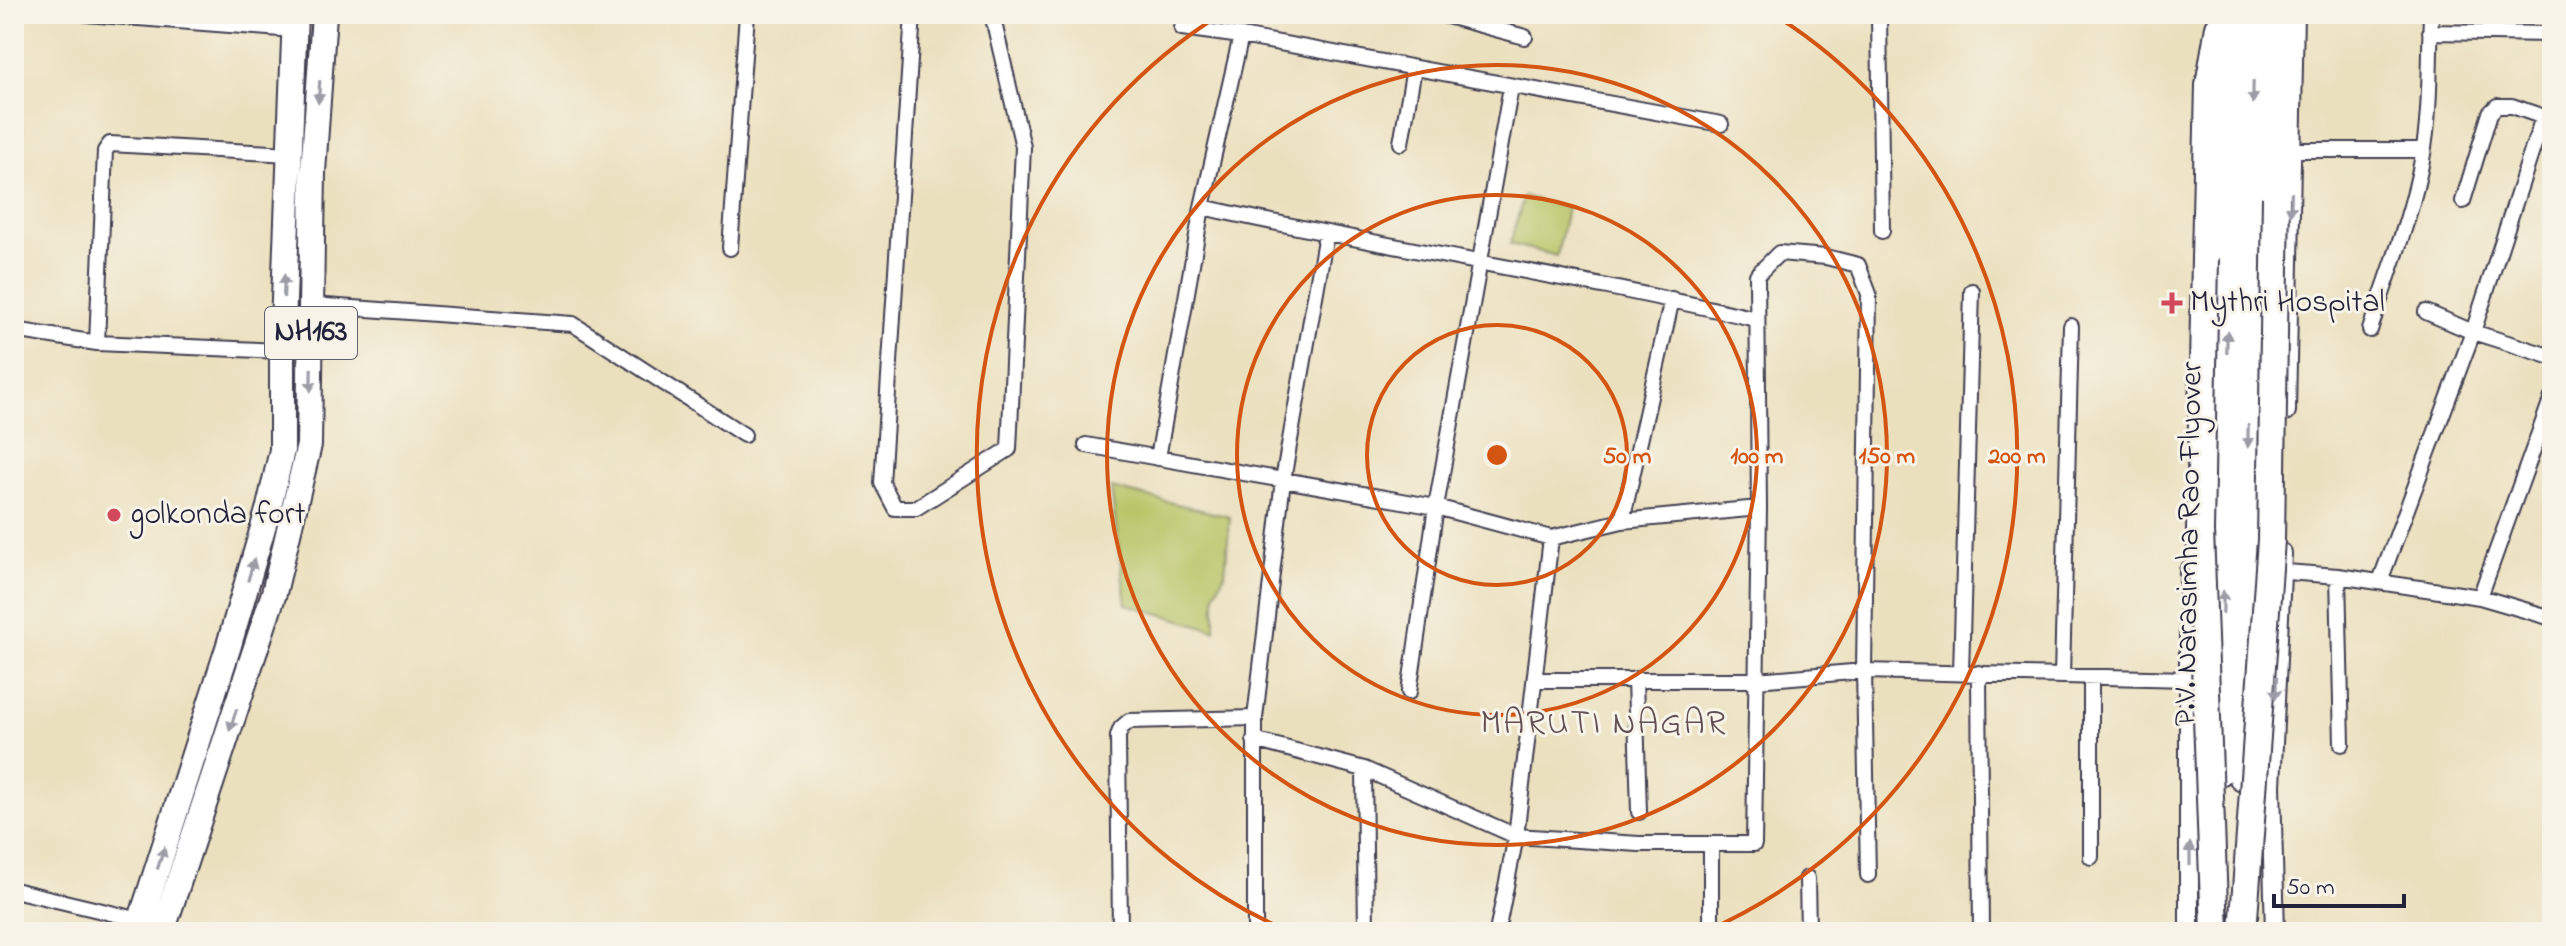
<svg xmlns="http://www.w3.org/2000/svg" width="2566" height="946" font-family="'Indie Flower',sans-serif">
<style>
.green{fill:#b9c567;stroke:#6e7451;stroke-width:2}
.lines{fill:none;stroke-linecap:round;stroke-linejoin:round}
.minor-casing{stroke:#403e4f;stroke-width:18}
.tertiary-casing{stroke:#403e4f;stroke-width:22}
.trunk-casing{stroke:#403e4f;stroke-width:28}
.motorway-casing{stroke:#403e4f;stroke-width:30}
.minor{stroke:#fff;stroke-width:14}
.tertiary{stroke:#fff;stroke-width:18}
.trunk{stroke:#fff;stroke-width:24}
.motorway{stroke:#fff;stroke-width:26}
.motorway-bridge-casing{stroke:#403e4f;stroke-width:30;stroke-linecap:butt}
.motorway-bridge{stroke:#fff;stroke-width:26}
.oneway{fill:#9c9ca7}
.ring{fill:none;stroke:#d45411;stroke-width:4}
.poi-dot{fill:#d1495b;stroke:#f7f3e8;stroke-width:3}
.labels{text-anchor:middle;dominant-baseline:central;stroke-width:6;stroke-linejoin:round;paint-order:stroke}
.shield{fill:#f7f3e8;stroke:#62616f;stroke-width:2}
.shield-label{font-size:30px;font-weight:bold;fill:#22223b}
.poi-label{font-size:32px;fill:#22223b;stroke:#f7f3e8;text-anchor:start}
.street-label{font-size:32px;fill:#22223b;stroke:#f7f3e8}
.neighbourhood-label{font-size:34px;letter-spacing:2px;fill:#614f54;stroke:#f7f3e8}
.centre{fill:#d45411;stroke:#f7f3e8;stroke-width:4}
.ring-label{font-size:24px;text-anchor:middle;font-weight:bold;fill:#d45411;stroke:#f7f3e8;stroke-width:6;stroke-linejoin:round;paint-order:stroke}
</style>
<rect width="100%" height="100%" fill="#f7f3e8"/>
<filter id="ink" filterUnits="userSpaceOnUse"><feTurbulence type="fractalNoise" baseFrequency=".0125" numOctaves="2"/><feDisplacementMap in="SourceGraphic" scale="16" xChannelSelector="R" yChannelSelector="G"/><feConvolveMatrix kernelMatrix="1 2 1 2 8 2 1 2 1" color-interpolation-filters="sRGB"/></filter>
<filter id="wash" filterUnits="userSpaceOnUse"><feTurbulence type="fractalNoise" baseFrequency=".006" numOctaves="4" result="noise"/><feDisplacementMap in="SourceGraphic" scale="32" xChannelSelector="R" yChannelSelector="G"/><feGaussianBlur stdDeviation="1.8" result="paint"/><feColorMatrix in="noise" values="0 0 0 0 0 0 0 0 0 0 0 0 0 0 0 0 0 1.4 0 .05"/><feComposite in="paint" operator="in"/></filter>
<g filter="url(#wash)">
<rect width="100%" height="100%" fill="#ebe0be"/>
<path class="green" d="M1524,196L1567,208L1557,256L1510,244Z
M1111,488L1230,517L1225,573L1215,593V630L1126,604Z"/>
</g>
<g filter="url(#ink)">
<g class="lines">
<defs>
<path id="minor" d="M86,14L294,30
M913,14L882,483L895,508H916L1009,449L1023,147L992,14
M1440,14L1525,37
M1879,14L1882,231
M1182,28L1241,36L1721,124
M2430,32L2552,34
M1401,143L1414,68
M2293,150H2423
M2463,201L2490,113L2497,106H2512L2552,120
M1202,207C1386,248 1573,276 1756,319
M730,248L747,14
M312,305L573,324L744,435
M2426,312L2473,332L2552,357
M14,330L97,343L282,351
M2370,330C2388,273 2411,219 2422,160C2431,112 2429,63 2431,14
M97,343L105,151L110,144L289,154
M1086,445L1436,507L1551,538L1622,521L1759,508
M1158,458L1202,207L1241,36
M1622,521L1672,299
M2274,571L2338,576L2480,597L2552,618
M2338,576L2342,744
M2380,581L2473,332L2543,117
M2480,597L2552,397
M1961,672L1972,291
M1979,673L1981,932
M2062,676L2071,326
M1635,679L1639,812
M1536,680H1756L1864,671L2189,679
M1409,692L1436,507L1511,87
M1254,740L1364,769L1516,836L1639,844H1754L1759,508L1757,275L1779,253L1826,257L1858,265L1869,294L1864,671L1868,875
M1364,769L1366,932
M2091,857V678
M1807,878L1808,932H1812
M14,890L140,920
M1120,932L1118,736L1121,728L1129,721L1255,718
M1255,932V718L1283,480L1326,234
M1497,932L1516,836L1551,538
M1711,932V845"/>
<path id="tertiary" d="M2286,411L2294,14
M2189,571V932
M2275,932L2271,786L2282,553"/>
<path id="trunk" d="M137,932L229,645L269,507L282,450V351L295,14
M162,932L274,593L309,445L313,172L324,14"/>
<path id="motorway" d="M2276,197L2278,14
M2205,258L2209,85L2219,27
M2220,772L2232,14
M2243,778L2254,14"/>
</defs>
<use href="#minor" class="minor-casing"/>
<use href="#tertiary" class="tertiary-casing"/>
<use href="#trunk" class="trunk-casing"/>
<use href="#motorway" class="motorway-casing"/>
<use href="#minor" class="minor"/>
<use href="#tertiary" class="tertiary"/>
<use href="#trunk" class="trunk"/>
<use href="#motorway" class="motorway"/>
<defs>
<path id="motorway-bridge" d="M2205,258L2200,531L2215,932
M2243,932L2271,540L2276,197"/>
</defs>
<use href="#motorway-bridge" class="motorway-bridge-casing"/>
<use href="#motorway-bridge" class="motorway-bridge"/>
</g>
<defs><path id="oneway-solid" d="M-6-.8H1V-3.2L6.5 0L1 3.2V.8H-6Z" transform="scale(2)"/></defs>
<g class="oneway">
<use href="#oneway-solid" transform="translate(319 92) rotate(94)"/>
<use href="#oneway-solid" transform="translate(2253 92) rotate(91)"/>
<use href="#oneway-solid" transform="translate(2291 204) rotate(92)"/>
<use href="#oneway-solid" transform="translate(284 286) rotate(-88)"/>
<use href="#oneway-solid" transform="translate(2227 342) rotate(-89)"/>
<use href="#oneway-solid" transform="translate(311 380) rotate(91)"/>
<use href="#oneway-solid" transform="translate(2248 436) rotate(91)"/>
<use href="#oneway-solid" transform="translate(251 570) rotate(-74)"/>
<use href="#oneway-solid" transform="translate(2223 602) rotate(-89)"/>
<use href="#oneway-solid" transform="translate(2276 688) rotate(93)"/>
<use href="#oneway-solid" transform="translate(233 720) rotate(108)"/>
<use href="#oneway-solid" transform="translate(2190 854) rotate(-90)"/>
<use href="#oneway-solid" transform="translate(161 858) rotate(-72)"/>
</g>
</g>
<g class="ring">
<circle cx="1497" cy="455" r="130"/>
<circle cx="1497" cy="455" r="260"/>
<circle cx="1497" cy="455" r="390"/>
<path d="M1290 932A520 520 0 0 1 1221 14M1773 14A520 520 0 0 1 1704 932"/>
</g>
<g class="poi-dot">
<path d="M2168 291h8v8h8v8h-8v8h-8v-8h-8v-8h8z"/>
<circle cx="114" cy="515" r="8"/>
</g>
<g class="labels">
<rect class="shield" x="265" y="307" width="92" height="52" rx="6"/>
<g class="shield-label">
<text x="311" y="333">NH163</text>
</g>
<g class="poi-label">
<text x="2190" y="303">Mythri Hospital</text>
<text x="130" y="515">golkonda fort</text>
</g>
<g class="street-label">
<text transform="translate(2190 544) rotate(-89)">P.V. Narasimha Rao Flyover</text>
</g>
<g class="neighbourhood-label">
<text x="1604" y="725">MARUTI NAGAR</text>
</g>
</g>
<circle cx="1497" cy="455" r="12" class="centre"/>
<g class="ring-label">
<text x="1627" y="463">50 m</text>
<text x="1757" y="463">100 m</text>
<text x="1887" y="463">150 m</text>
<text x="2017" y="463">200 m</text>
</g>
<rect width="2566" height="946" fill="none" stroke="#f7f3e8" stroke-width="48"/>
<path d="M2274 894v12h130v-12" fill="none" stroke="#22223b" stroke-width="4"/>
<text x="2286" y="894" font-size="24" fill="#22223b" stroke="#f7f3e8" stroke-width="6" paint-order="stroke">50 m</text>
</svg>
